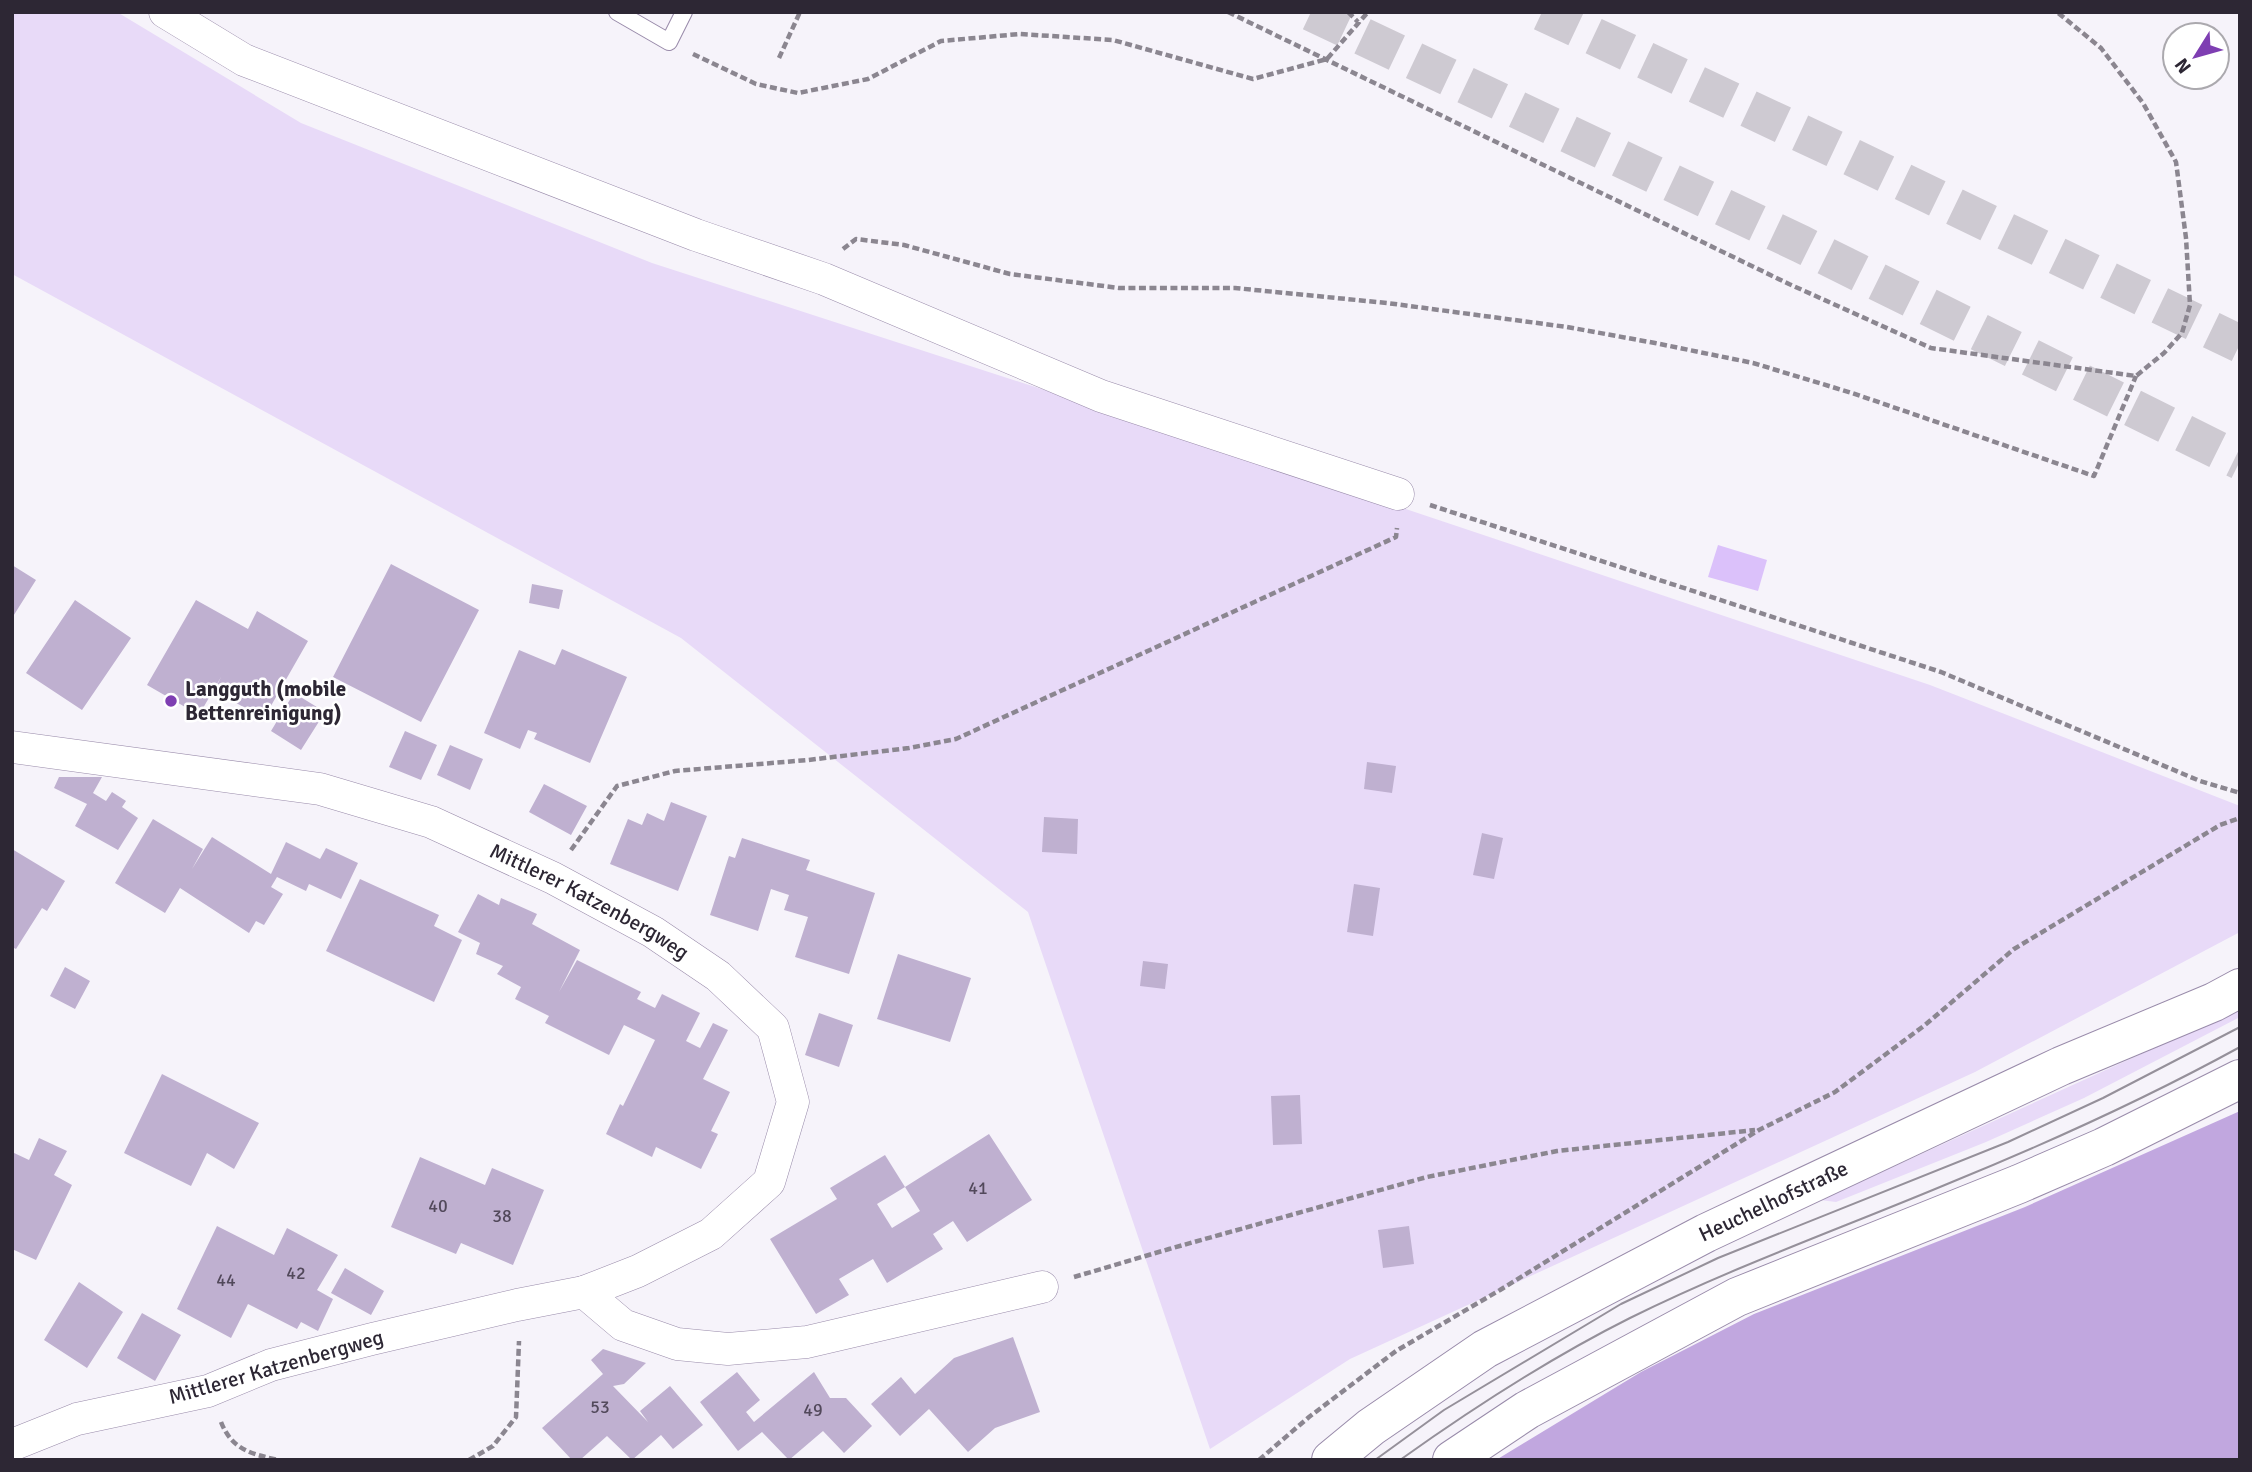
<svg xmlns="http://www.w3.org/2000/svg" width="2252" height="1472" font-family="Signika,sans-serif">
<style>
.green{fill:#e8daf8}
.forest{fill:#c1a7df}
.water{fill:#dbc1fa}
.building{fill:#bfb0d0}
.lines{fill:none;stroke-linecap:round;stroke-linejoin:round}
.motorway-tunnel{stroke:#cecad2;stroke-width:38;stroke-dasharray:38 19;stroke-linecap:butt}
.service-casing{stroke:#998baa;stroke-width:18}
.minor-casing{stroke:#998baa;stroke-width:33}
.secondary-casing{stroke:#998baa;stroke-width:40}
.path{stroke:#8b8690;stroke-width:4.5;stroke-dasharray:7 3.5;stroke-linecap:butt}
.service{stroke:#fff;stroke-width:16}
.minor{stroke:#fff;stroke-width:32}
.secondary{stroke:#fff;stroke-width:38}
.tram{stroke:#95909a;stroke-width:2}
.poi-dot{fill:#7e3eb2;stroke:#fff;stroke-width:2.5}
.labels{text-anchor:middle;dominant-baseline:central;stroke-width:5;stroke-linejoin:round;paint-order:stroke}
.number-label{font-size:18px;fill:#52495b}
.poi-label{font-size:21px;font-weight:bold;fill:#2d2734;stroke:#fff;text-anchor:start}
.street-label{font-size:21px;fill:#2d2734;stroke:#fff}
</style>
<rect width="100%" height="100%" fill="#f6f3fa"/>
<path class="green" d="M12,12H117L301,123L652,263L1236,452L1930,685L2240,806V932L1975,1072L1350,1359L1210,1449L1028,912L681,638L12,274Z
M2240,1009V1017L2084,1098L1986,1142L1836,1202L1820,1200Z"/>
<path class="forest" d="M2240,1111V1460H1496L1641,1372L1754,1314L2025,1207Z"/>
<path class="water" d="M1718,545L1767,560L1758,591L1708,577Z"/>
<path class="building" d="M391,564L479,610L421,722L333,677Z
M12,565L36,580L12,618Z
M532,584L563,590L559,609L529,603Z
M75,600L131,638L82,710L26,673Z
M196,600L248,629L257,611L308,641L264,718L214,691L221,677L199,715L147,685Z
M562,649L627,677L590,763L534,739L537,733L528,730L520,749L484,733L519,650L555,665Z
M294,693L325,712L301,750L271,731Z
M405,731L437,745L421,780L389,767Z
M450,745L483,759L470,790L437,775Z
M1367,762L1396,766L1392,793L1364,789Z
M59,777H102L93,793L106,801L112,792L126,801L122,807L138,818L118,850L75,826L87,804L54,788Z
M544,784L587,806L571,835L529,812Z
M671,802L707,816L678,891L610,864L628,819L642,825L647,813L664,821Z
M1044,817L1078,819L1077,854L1042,852Z
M153,819L203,849L192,869L212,837L271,874L286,842L320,859L326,848L358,863L341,899L309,884L306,891L277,877L271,887L283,894L264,925L256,921L249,933L180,888L165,913L115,883Z
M1482,833L1503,838L1494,879L1473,875Z
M742,838L810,860L806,870L875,893L849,974L795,957L808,917L784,910L789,895L771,889L758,931L710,915L729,856L735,858Z
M12,849L65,881L47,911L42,908L16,949L12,947Z
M360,879L439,915L434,926L462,940L434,1002L326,951Z
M1354,884L1380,888L1373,936L1347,932Z
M478,894L499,905L501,898L537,914L532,924L580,950L559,992L577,960L641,992L637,999L655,1008L662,994L700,1013L686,1041L700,1048L713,1023L728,1030L703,1079L730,1092L711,1131L718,1134L701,1169L656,1147L652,1157L606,1134L620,1104L623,1106L655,1040L624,1025L609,1055L545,1023L549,1016L515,999L521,987L497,974L503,966L476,954L480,943L458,932Z
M898,954L971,978L950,1042L877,1019Z
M1143,961L1168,964L1165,989L1140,986Z
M65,967L90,981L75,1009L50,996Z
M819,1013L853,1025L839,1067L805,1055Z
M162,1074L259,1123L234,1169L207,1153L191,1186L124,1153Z
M1300,1095L1302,1144L1273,1145L1271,1096Z
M989,1134L1032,1200L967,1242L953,1221L933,1234L943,1249L887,1283L873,1259L839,1279L849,1295L816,1314L770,1239L837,1199L830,1188L885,1155L905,1187L877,1204L892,1228L920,1211L905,1187Z
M39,1138L67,1151L54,1175L72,1185L36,1260L12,1249V1152L29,1160Z
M420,1157L485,1185L492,1168L544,1190L513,1265L461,1243L456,1254L391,1227Z
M217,1226L274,1255L287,1228L338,1255L317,1290L333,1299L318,1331L301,1322L297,1329L248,1304L231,1338L177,1309Z
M1409,1226L1414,1264L1383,1268L1378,1230Z
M345,1268L384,1291L371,1315L331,1293Z
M79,1282L123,1312L87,1368L44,1340Z
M142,1313L181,1335L155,1381L117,1358Z
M1013,1337L1040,1412L995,1428L968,1452L929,1409L900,1436L871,1404L901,1377L915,1394L954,1358Z
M603,1349L646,1363L624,1384L613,1386L648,1422L640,1411L670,1386L703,1425L673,1449L661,1435L632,1460L607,1436L580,1460H572L542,1428L603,1374L591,1360Z
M737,1372L760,1400L746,1412L754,1422L814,1372L830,1398H846L872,1426L844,1453L823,1431L789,1460L762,1432L738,1451L700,1402Z"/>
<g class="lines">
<path class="motorway-tunnel" d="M1311,12L1801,244L2240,461
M1542,12L1839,151L2240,344"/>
<defs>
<path id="service" d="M617,12L669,42L684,12"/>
<g id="minor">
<path d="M165,12L244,60L696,235L824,279L1101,396L1398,494"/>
<path id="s1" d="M12,747L320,789L431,822L553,878L653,932L718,976L773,1028L793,1102L769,1182L711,1234L638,1271L584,1292L517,1305L372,1339L271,1365L208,1391L77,1419L12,1445"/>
<path d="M584,1292L623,1325L677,1344L728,1349L807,1342L1042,1287"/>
</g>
<g id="secondary">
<path id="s2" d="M1331,1460L1371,1427L1485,1349L1706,1233L2061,1066L2214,1002L2240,988"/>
<path d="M1452,1460L1527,1410L1737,1297L2019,1184L2104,1147L2240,1079"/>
</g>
</defs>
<use href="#service" class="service-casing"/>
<use href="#minor" class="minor-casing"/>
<use href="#secondary" class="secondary-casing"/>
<path class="path" d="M1228,12L1789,284L1931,348L2136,376L2164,353L2182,333L2190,305L2186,238L2176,162L2143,103L2101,48L2057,12
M1348,12L1358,22
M693,54L756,84L798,93L868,79L941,41L1020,34L1113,40L1253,79L1327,59L1368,12
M779,58L800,12
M843,249L856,239L904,245L1010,274L1119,288H1235L1387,303L1567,327L1655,343L1753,363L1852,393L2094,476L2136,376
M1430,505L1941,672L2200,781L2240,793
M571,850L617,786L675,771L808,760L909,748L956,739L1396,537L1397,528
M1074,1277L1169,1249L1427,1177L1557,1151L1755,1130
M221,1422C232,1450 252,1454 278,1460
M469,1460L493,1446L516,1417L519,1341
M1259,1460L1309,1417L1396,1351L1500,1290L1759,1130L1835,1092L1925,1025L2014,949L2220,825L2240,818"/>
<use href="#service" class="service"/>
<use href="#minor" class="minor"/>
<use href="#secondary" class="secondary"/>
<path class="tram" d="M1375,1460L1444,1410L1621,1304L1718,1258L2008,1142L2103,1098L2240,1027
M1400,1460C1473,1408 1550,1358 1630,1318C1735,1266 1845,1227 1952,1182C2050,1142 2147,1098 2240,1047"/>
</g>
<circle class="poi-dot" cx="171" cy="701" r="7"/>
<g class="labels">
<g class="number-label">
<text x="978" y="1188">41</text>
<text x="438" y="1206">40</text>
<text x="502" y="1216">38</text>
<text x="296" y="1273">42</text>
<text x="226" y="1280">44</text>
<text x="600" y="1407">53</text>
<text x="813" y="1410">49</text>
</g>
<g class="poi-label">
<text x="185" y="689">Langguth (mobile<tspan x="185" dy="24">Bettenreinigung)</tspan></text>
</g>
<g class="street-label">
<text stroke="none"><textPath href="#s1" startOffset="604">Mittlerer Katzenbergweg</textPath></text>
<text stroke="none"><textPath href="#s2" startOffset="514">Heuchelhofstraße</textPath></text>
<text transform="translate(276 1367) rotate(-16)">Mittlerer Katzenbergweg</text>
</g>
</g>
<rect width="2252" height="1472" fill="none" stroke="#2d2734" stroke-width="28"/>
<g transform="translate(2196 56) rotate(233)"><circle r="33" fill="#ffffff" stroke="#aba9ae" stroke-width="2"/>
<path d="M0-5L12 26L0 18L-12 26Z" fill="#7e3eb2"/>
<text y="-10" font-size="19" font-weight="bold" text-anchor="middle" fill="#2d2734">N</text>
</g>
</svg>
